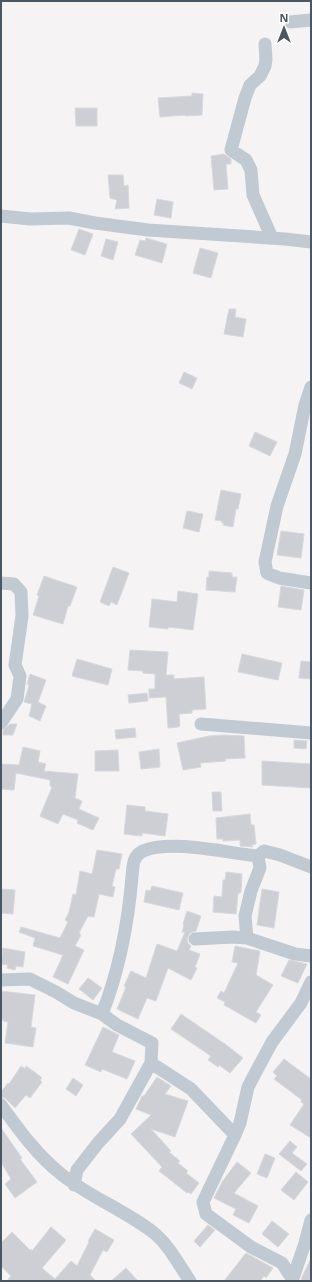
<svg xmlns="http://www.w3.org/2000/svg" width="312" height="1282" font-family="'Open Sans',sans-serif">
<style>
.building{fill:#cdcfd5;stroke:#d7d9de}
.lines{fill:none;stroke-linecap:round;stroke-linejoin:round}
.minor{stroke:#c1cad2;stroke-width:13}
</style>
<rect width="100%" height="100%" fill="#f5f3f3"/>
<path class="building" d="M192,93L203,94L202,115L185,116V115L160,117L158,98L192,96Z
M75,108H97V126H76Z
M224,154L231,159V164H226L228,189L214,190L211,156Z
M108,175H123L124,186L128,185L129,208L115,209L117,200L110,198Z
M157,199L173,202L171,218L154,215Z
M79,229L93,234L85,255L71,250Z
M146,238L167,244L162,263L135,255L140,240L145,241Z
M106,239L118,242L113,260L101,256Z
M200,248L218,253L211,278L193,273Z
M229,309H236L235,317L246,319L243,337L224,334Z
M184,372L197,378L192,389L179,383Z
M255,432L277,442L270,456L249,446Z
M221,490L241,494L238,509H236L233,527L223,525L224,523H222V521L215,520Z
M187,511L203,514L199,532L183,528Z
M281,531L304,534L301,558L277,555Z
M113,567L129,573L117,605L111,602L109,606L100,602Z
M209,571L232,573V577H237L235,592L206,590L207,577H209Z
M44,576L77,587L70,606H68L63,624L33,615L39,596L37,595Z
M281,586L304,590L301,610L278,607Z
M178,591L198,594L193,630L168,627V629L149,627L152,599L177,602Z
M130,650L168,652L166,675H174V679L204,677L206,709L192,710V713L179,714L180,726L178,727L168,728L166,697L149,698V689H155V674L143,673V671L128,670Z
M242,654L282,663L278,680L238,672Z
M77,659L112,669L108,685L72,676Z
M301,661L311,662V679L299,678Z
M30,674L46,680L38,702L46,706L40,721L29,716L32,704L24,702L28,689L29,685L27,684Z
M147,693L148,701L129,703L128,695Z
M10,724H17L13,735H3V730Z
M135,728L136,737L116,739L115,730Z
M224,735L244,736L245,758L225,759L226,761L200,763L201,767L183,770L177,743L209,736Z
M294,740L307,741L306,749L294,748Z
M23,747L40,751L38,762L46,764L44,771L78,774L75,798L82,801L79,809L99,818L93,830L77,823L78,820L63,814L58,824L40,816L52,787L50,786V780L16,773L14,790L1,789V764L19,765Z
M159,749L160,767L141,769L139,752Z
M118,750L119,771H95V751Z
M262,761L311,764V788L262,785Z
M212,792H221L222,811H213Z
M127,805L145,807V811L168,814L165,836L142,833V836L124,834Z
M250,814L251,825H254L256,844L252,845L253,847L240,846V840L223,841V839H217L216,818Z
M97,850L122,854L119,869H116L112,886L115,887L113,897L99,894L94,917L88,916L79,933L81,935L75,946L84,950L68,984L53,977L63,955L33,946L35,938L19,932L21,927L60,938L68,922L65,920L69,912L73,894L76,895L80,871L92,874Z
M226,872L242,874L241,892L238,894L236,914L213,912L214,896L222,897L223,880H225Z
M152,886L183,893L179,910L144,902L146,890L150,891Z
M1,889L15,890L13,914L1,913Z
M262,889L279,892L274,928L257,925Z
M187,911L201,916L196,931L190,933L187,939L188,943L191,946L189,950L200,954L195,967L197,968L191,980L168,968L156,1001L147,998L138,1019L117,1009L126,987L124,986L131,971L146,978L157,944L177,951L185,932H182L184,925L183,924Z
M235,946L260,951L256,975L273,985L256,1012L261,1015L256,1023L224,1005L225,1002L217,998L221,991L224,993L238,963L232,962Z
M3,948L25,952L23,967L16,966L15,970L7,968L8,965L1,964Z
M289,960L307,964L298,983L281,976Z
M88,978L102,988L93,1000L79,989Z
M1,991L35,995L31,1027L36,1028L33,1047L5,1043L8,1022L3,1021V1019H1Z
M181,1014L225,1044L243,1058L230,1073L219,1065L218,1067L208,1060L211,1056L171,1029Z
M103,1027L119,1035L112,1052L135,1061L127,1079L102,1069L101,1072L85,1065Z
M284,1059L311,1079V1138L290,1125L304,1104L301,1102L302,1100L274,1079L277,1076L273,1072Z
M21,1066L25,1069L26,1066L36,1073L42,1078L40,1080L42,1082L30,1098L26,1095L15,1108L5,1098L1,1097V1092L8,1083L9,1084Z
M157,1077L171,1086L165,1094L188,1101L175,1137L151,1129L171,1151L169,1152L180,1161L178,1163L188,1171L186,1173L199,1183L191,1194L188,1192L187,1193L159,1171L162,1167L131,1134L151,1115L136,1109L142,1096H144Z
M73,1078L83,1085L76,1096L66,1089Z
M1,1128L22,1158L20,1159L37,1182L15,1198L5,1184L11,1179L1,1162Z
M290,1141L297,1147L292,1153L307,1164L301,1171L279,1154Z
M265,1154L275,1158L267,1178L257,1174Z
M237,1162L251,1173L234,1193L258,1206L249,1223L233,1215L236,1209L214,1198L222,1182Z
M296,1172L308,1182L294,1200L281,1190Z
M272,1221L289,1234L278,1247L262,1234Z
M208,1225L215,1230L200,1247L194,1241Z
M51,1227L66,1240L42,1268L55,1279L71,1261L77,1266L89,1242L88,1241L95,1229L114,1240L107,1252L103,1250L90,1275L96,1281H7L11,1276L1,1266V1243L12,1232L30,1250L31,1249L32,1251Z
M246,1253L273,1268L266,1278L264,1276L260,1281H224Z
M311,1258V1281H301L302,1277Z
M126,1268L138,1281H111Z"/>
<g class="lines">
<path class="minor" d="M290,22L311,20
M265,44L266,59L265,66L260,76L250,85L245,98L231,150L246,160L251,170L253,195L272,238
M1,216L30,219L69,218L95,223L148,230L285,239L311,242
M311,387L305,405L295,454L277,506L265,562L267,573L279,578L311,583
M1,583L14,584L21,592L22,616L15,665L20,676L17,699L1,723
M201,724L311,733
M258,856L260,868L251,891L245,916L247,938L295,954L311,956
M195,939L233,937L247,938
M1,980L30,979L56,992L74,1003L102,1014
M151,1063L191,1089L235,1135
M1,1105C19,1130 37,1155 61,1174C89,1197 125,1210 154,1233C169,1245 179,1265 190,1281
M74,1185L77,1170L98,1143L120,1119L151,1063L152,1043L117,1025L102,1014C119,971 128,924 132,877C133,868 132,856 143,851C171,839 227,853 258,856L264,851L280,855L311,867
M293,1280L282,1263L251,1247L206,1214L203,1202L235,1135L240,1123L248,1087L258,1068L272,1042L301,1003L311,982
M292,1281L305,1243L311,1220"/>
</g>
<rect width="312" height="1282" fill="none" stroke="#4a5661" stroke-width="4"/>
<g transform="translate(284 28)" stroke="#ffffff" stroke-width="3" paint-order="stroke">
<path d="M0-3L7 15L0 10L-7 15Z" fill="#4a5661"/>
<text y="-6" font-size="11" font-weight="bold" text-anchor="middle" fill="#4a5661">N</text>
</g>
</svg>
